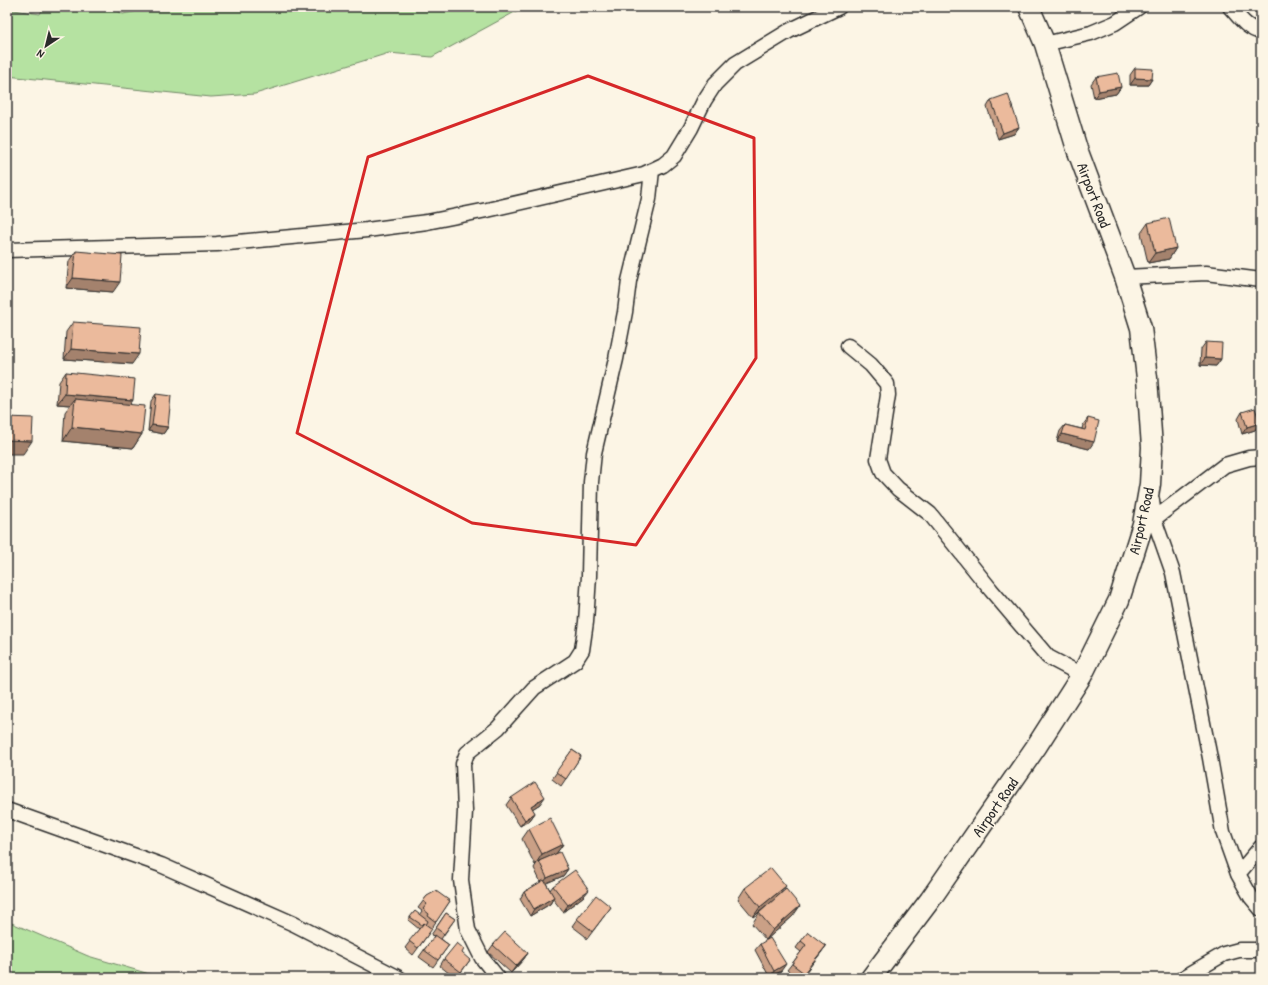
<svg xmlns="http://www.w3.org/2000/svg" width="1268" height="985" font-family="'Patrick Hand',sans-serif">
<style>
.green{fill:#b5e2a1;stroke:#708666}
.lines{fill:none;stroke-linecap:round;stroke-linejoin:round}
.minor-casing{stroke:#2b2b2b;stroke-width:17}
.secondary-casing{stroke:#2b2b2b;stroke-width:23}
.minor{stroke:#fcf5e5;stroke-width:14}
.secondary{stroke:#fcf5e5;stroke-width:20}
.wall{fill:#caa086;stroke:#2b2b2b}
.shaded-wall{fill:#a4826d;stroke:#2b2b2b}
.building{fill:#ebba9c;stroke:#2b2b2b}
.marked{fill:none;stroke:#d62828;stroke-width:3;stroke-linejoin:round}
.labels{text-anchor:middle;dominant-baseline:central;stroke-width:3;stroke-linejoin:round;paint-order:stroke}
.street-label{font-size:15px;fill:#2b2b2b;stroke:#fcf5e5}
</style>
<rect width="100%" height="100%" fill="#fcf5e5"/>
<filter id="ink" filterUnits="userSpaceOnUse"><feTurbulence type="fractalNoise" baseFrequency=".025" numOctaves="2"/><feDisplacementMap in="SourceGraphic" scale="8" xChannelSelector="R" yChannelSelector="G"/><feConvolveMatrix kernelMatrix="1 2 1 2 8 2 1 2 1" color-interpolation-filters="sRGB"/></filter>
<g filter="url(#ink)">
<path class="green" d="M44,7H110L123,14L157,7H524L432,57L389,53L255,94L211,97L7,76V9L40,14Z
M7,921L88,956L163,978H7Z"/>
<g class="lines">
<defs>
<path id="minor" d="M1230,7C1239,17 1247,29 1261,32
M1045,44L1091,33L1115,23L1139,7
M7,250L217,244L367,230L427,222L487,210L644,174L663,165L674,156L691,128L704,101L715,84L735,64L789,31L839,7
M1125,277L1206,273L1261,280
M848,346L871,365L887,384L888,395L878,459L883,473L898,489L930,514L991,590L1048,657L1082,675
M1152,500L1154,519L1173,573L1210,758L1223,832L1238,874L1251,897L1261,909
M1154,519L1225,465L1249,458L1261,457
M7,810L161,865L294,924L399,978
M1238,874L1261,847
M498,978L482,958L468,930L461,880L465,811L463,764L467,753L498,728L534,688L575,661L582,650L586,622L589,576L591,482L594,453L616,359L625,312L629,281L649,199L652,170
M1183,978L1224,954L1239,950H1261"/>
<path id="secondary" d="M871,978L930,900L1036,747L1082,675L1119,600L1143,524L1150,484L1152,447L1147,378L1141,328L1125,277L1077,149L1045,44L1029,7"/>
</defs>
<use href="#minor" class="minor-casing"/>
<use href="#secondary" class="secondary-casing"/>
<use href="#minor" class="minor"/>
<use href="#secondary" class="secondary"/>
</g>
<path class="wall" d="M1135,68L1152,79L1148,85H1130V75Z
M1096,77L1121,87L1116,94L1094,98L1091,84Z
M991,100L1019,127L1014,134L998,139L987,107Z
M1148,223L1176,248L1169,259L1148,263L1141,233Z
M76,251L113,292L66,288L69,261Z
M73,322L132,364L64,359L66,332Z
M1206,342L1221,359L1216,366L1200,365L1201,349Z
M66,372L133,400L130,404L142,434L133,448L63,441L65,412L70,405L57,404L59,382Z
M156,394L168,427L163,434L148,431L151,401Z
M1242,412L1260,423L1255,430L1242,434L1238,419Z
M1088,418L1089,449L1057,441L1060,431L1065,425L1082,429L1083,425Z
M572,750L581,756L561,786L552,779Z
M511,798L540,804L532,809L535,813L530,820L520,826L506,805Z
M529,829L563,844L556,854L568,869L563,876L546,883L550,890L553,886L584,896L563,912L553,899L550,904L530,916L520,899L524,892L541,883L534,868L537,863L535,865L522,839Z
M745,888L781,894L793,916L766,940L752,924L759,913L767,906L753,917L738,899Z
M427,896L450,901L431,929L427,936L413,955L405,948L419,929L408,920L415,911L419,915L422,911L418,908Z
M611,907L587,939L585,936L572,926L577,919Z
M446,913L455,919L441,939L449,945L433,967L419,957L434,936L431,935Z
M801,941L826,946L801,978H797L787,970L801,952L796,948Z
M760,944L781,971L770,978L755,950Z
M493,945L528,953L523,960L511,973L488,952Z
M444,959L470,960L457,978H455L440,966Z"/>
<path class="shaded-wall" d="M1135,78L1152,79L1148,85H1130Z
M1121,87L1116,94L1094,98L1099,91Z
M1019,127L1014,134L998,139L1003,133Z
M1176,248L1169,259L1148,263L1155,253Z
M73,278L120,282L113,292L66,288Z
M71,349L139,354L132,364L64,359Z
M1205,358L1221,359L1216,366L1200,365Z
M65,394L133,400L126,410L75,399L70,405L57,404Z
M1260,423L1255,430L1242,434L1247,427Z
M152,425L168,427L163,434L148,431Z
M72,427L142,434L133,448L63,441Z
M1062,434L1094,442L1089,449L1057,441Z
M7,440L32,441L23,454H7Z
M545,797L540,804L526,813L531,806Z
M535,813L530,820L520,826L525,820Z
M563,844L556,854L539,861L535,865L542,854Z
M568,869L563,876L542,885L547,878Z
M786,886L779,896L753,917L760,907Z
M589,890L584,896L563,912L568,905Z
M554,897L550,904L530,916L534,909Z
M800,906L793,916L766,940L773,930Z
M826,946L821,953L801,978L804,973Z
M528,953L523,960L511,973L516,966Z
M786,964L781,971L770,978L774,971Z"/>
<path class="building" d="M1135,68L1153,69L1152,79L1135,78Z
M1118,73L1121,87L1099,91L1096,77Z
M1008,94L1019,127L1003,133L991,100Z
M1169,218L1176,248L1155,253L1148,223Z
M76,251L122,255L120,282L73,278Z
M73,322L141,327L139,354L71,349Z
M1206,342L1222,343L1221,359L1205,358Z
M66,372L135,379L133,400L65,394Z
M156,394L171,396L168,427L152,425Z
M75,399L145,406L142,434L72,427Z
M1255,408L1260,423L1247,427L1242,412Z
M7,417L33,418L32,441L7,440Z
M1088,418L1099,421L1094,442L1062,434L1065,425L1085,430Z
M7,500L10,501L7,512Z
M572,750L581,756L566,779L556,772Z
M535,782L545,797L531,806L535,813L525,820L511,798Z
M550,818L563,844L542,854L529,829Z
M560,852L568,869L547,878L539,861Z
M771,868L786,886L760,907L745,888Z
M575,870L589,890L568,905L553,886Z
M544,880L554,897L534,909L524,892Z
M786,889L800,906L773,930L759,913Z
M436,891L450,901L436,922L428,916L429,914L423,909L427,904L423,901L427,896Z
M596,895L611,907L592,932L590,929L577,919Z
M415,911L428,921L426,925L424,923L422,925L410,917Z
M446,913L455,919L444,934L436,928Z
M424,923L432,929L418,948L409,941Z
M505,932L528,953L516,966L493,945Z
M808,932L826,946L804,973L792,964L806,945L801,941Z
M435,935L449,945L438,960L424,950Z
M770,938L786,964L774,971L760,944Z
M457,943L464,949L462,953L470,960L461,972L444,959Z"/>
</g>
<path class="marked" d="M588,76L754,138L756,358L636,545L472,523L297,433L368,157Z"/>
<g class="labels">
<g class="street-label">
<text transform="translate(1094 195) rotate(69)">Airport Road</text>
<text transform="translate(1141 521) rotate(-77)">Airport Road</text>
<text transform="translate(995 807) rotate(-55)">Airport Road</text>
</g>
</g>
<rect width="1268" height="985" fill="none" stroke="#fcf5e5" stroke-width="24"/>
<rect x="12" y="12" width="1244" height="961" fill="none" stroke="#2b2b2b" stroke-width="1.5" filter="url(#ink)"/>
<g transform="translate(46 46) rotate(215)" stroke="#fcf5e5" stroke-width="3" paint-order="stroke">
<path d="M0-3L7 15L0 10L-7 15Z" fill="#2b2b2b"/>
<text y="-6" font-size="11" font-weight="bold" text-anchor="middle" fill="#2b2b2b">N</text>
</g>
</svg>
